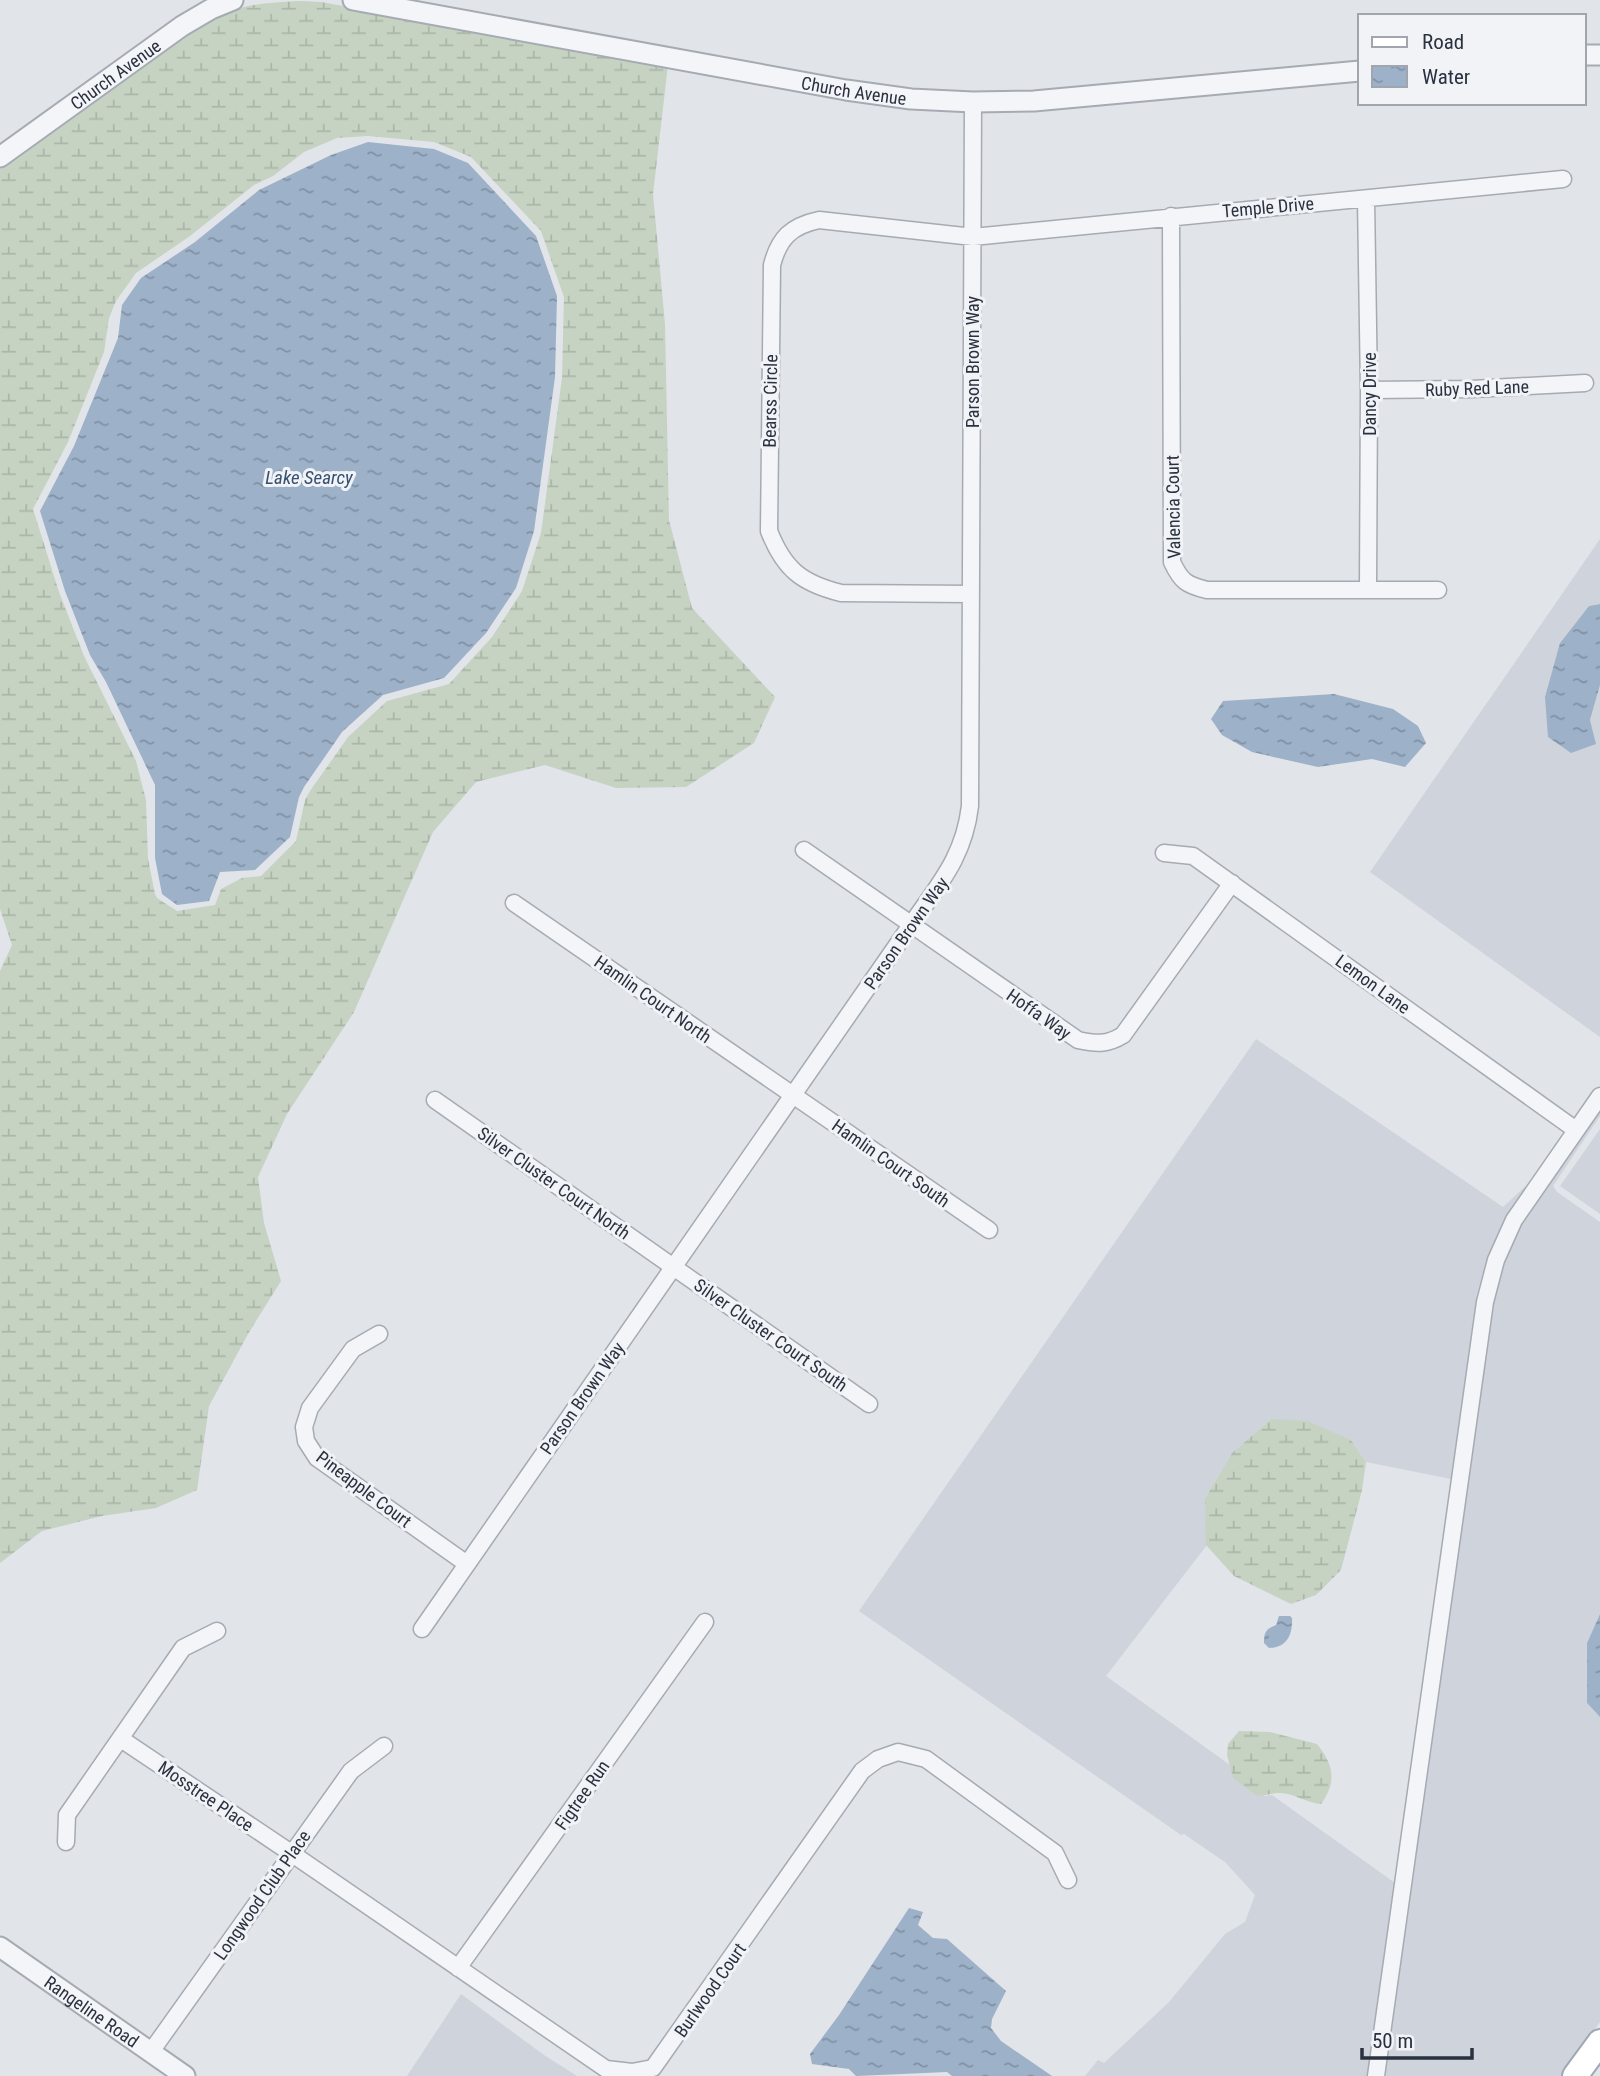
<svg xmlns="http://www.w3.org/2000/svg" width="1600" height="2076" font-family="'Roboto Condensed',sans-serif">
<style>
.built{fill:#cfd3db}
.wetland{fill:url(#wetland-marsh);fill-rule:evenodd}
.water{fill:url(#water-ripples)}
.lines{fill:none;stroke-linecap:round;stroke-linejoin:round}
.minor-casing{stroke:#a6abb3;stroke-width:19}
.tertiary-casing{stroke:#a6abb3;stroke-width:23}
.primary-casing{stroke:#a1a8b5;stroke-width:28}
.minor{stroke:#f4f5f8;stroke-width:16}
.tertiary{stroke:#f4f5f8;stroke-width:19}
.primary{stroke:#fff;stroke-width:24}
.labels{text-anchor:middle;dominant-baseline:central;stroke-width:6;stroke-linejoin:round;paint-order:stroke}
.street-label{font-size:18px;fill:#2a3240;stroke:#f1f3f7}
.water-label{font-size:19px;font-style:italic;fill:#355073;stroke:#f1f3f7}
</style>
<defs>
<pattern id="wetland-marsh" width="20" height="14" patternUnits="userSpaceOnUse" patternTransform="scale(1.75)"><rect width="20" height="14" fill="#c6d3c2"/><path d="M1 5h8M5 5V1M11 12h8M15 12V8" fill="none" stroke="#aab6a8"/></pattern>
<pattern id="water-ripples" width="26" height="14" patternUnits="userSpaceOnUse" patternTransform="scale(1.75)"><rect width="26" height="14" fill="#9db1c8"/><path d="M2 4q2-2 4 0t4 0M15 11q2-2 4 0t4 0" fill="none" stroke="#8091a4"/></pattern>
</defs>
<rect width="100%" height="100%" fill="#e1e4e9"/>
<path class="built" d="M1600,539V604L1589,606L1560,643L1596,744L1590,720L1600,685V1037L1370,872Z
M1256,1039L1503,1207L1528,1184L1506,1217L1488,1257L1477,1293L1451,1479L1366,1462L1351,1440L1271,1419L1232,1453L1205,1498L1207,1545L1106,1676L1230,1765L1233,1778L1265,1796L1272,1795L1395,1883L1368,2076H1085L1098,2060L1104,2063L1169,2002L1225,1934L1245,1922L1255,1895L1225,1862L1184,1834L1181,1835L859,1611Z
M1600,1111V1116L1553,1186L1557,1192L1600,1222V1614L1587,1643V1703L1600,1717V2022L1561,2076H1385L1493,1304L1504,1264L1521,1225Z
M1600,1129V1214L1560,1186Z
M461,1994L544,2055L577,2076H407Z"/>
<path class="wetland" d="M301,1L321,2L668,65L653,194L665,324L669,520L692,608L775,697L754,743L686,787L616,788L545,765L476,782L433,832L354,1012L287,1114L258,1177L264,1223L281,1281L248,1334L209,1406L197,1490L156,1508L102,1516L42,1531L0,1563V971L12,945L0,909V169L187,33C232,6 250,3 301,1ZM368,136L434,142L471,157L541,231L564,297L562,378L541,533L522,591L492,637L449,684L387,701L348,737L310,791L305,800L296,841L261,876L242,878L221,889L215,905L177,911L157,898L155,894L148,859L146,800L136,761L84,656L59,592L33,509L68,442L104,352L109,318L116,301L136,273L190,236L254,185L273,176L304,152L337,138Z
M1271,1419L1307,1421L1351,1440L1366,1462L1362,1490L1341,1570L1316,1595L1291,1604L1234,1576L1206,1545L1205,1498L1232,1453Z
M1239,1731L1270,1732L1317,1744C1334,1765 1337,1782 1321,1804C1306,1803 1294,1793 1280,1793C1272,1793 1265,1796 1257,1796L1233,1778L1227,1755L1228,1744Z"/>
<path class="water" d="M368,142L434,149L468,163L536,236L557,296L555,377L534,531L516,588L486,633L444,678L383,695L342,732L304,787L299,797L290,837L255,870L220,872L209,901L177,905L162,894L155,858V785L106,682L90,655L65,591L40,511L74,446L118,338L122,305L141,278L195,242L259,190L331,155Z
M1600,604V685L1590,720L1596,744L1571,753L1548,737L1545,697L1560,643L1589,606Z
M1334,694L1393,709L1418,726L1426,743L1405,767L1372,759L1318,767L1278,758L1252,752L1222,735L1211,719L1223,701Z
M1600,1614V1717L1587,1703V1643Z
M1279,1616H1290L1292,1618C1293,1634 1287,1648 1269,1648L1264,1643C1264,1632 1266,1629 1276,1625Z
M909,1908L923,1912L918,1925L933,1938L947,1939L1006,1991L992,2019L991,2028L1001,2041L1052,2076H952L947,2072L856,2076L849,2069L812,2064L810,2054L839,2015Z"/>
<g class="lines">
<defs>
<path id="minor" d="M1366,199L1369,390L1368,589
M1171,216L1172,562C1181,581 1186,585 1207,590H1438
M1369,390L1472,389L1585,383
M971,594L841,593C801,583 784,569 769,531L772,265C779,238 791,226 819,220L973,237L1563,179
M804,850L1078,1040C1096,1044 1107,1045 1123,1035L1232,883
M1164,853L1193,856L1576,1130
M514,903L989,1230
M435,1100L869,1404
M379,1334L353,1349L310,1408L304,1427L306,1441L317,1458L467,1564
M422,1629L911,925C939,884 964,857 970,806L973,102
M121,1739L291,1853L606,2069L632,2072L653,2068L862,1771L878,1759L898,1752L926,1759L1055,1853L1068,1880
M66,1842L67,1815L183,1648L217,1631
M458,1968L705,1622
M150,2053L351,1771L384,1746
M1376,2076L1485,1302L1496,1260L1514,1220L1600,1096"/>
<g id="tertiary">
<path id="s1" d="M353,0L846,90L911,99L973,102L1034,101L1360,71"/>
<path d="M1584,55H1600"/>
<path id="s2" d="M0,157L182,26L211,9L233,0"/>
<path id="s3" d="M0,1947L185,2076"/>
</g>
<path id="primary" d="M1575,2076L1600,2042"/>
</defs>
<use href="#minor" class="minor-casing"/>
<use href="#tertiary" class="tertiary-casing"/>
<use href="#primary" class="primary-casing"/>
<use href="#minor" class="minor"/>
<use href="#tertiary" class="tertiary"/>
<use href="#primary" class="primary"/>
</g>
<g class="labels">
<g class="street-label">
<text stroke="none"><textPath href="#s2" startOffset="142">Church Avenue</textPath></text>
<text stroke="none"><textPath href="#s1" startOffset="509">Church Avenue</textPath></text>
<text transform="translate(1268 207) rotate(-5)">Temple Drive</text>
<text transform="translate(972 362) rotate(-90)">Parson Brown Way</text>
<text transform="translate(1477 388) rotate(-2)">Ruby Red Lane</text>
<text transform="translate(1369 394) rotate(-90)">Dancy Drive</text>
<text transform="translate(770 401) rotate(-89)">Bearss Circle</text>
<text transform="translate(1173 507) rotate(-91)">Valencia Court</text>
<text transform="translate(906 933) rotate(-55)">Parson Brown Way</text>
<text transform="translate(1373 984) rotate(36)">Lemon Lane</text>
<text transform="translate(653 999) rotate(35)">Hamlin Court North</text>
<text transform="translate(1039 1014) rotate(35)">Hoffa Way</text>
<text transform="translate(891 1163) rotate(35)">Hamlin Court South</text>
<text transform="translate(554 1183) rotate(35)">Silver Cluster Court North</text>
<text transform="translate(771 1335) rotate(35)">Silver Cluster Court South</text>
<text transform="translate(582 1398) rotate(-55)">Parson Brown Way</text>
<text transform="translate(364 1489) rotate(37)">Pineapple Court</text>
<text transform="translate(582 1795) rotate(-55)">Figtree Run</text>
<text transform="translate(206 1796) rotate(34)">Mosstree Place</text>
<text transform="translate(262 1895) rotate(-55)">Longwood Club Place</text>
<text transform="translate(710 1990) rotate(-55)">Burlwood Court</text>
<text stroke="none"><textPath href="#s3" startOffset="112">Rangeline Road</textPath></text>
</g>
<g class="water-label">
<text x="309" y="477">Lake Searcy</text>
</g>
</g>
<rect x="1358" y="14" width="228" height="91" fill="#f1f3f7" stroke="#a1a6ae" stroke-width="2"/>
<rect x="1372" y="37" width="35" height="10" fill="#ffffff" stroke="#a1a6ae" stroke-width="2"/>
<text x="1422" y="49" font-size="21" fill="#2a3240">Road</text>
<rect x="1372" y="66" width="35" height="21" fill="url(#water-ripples)" stroke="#a1a6ae" stroke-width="2"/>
<text x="1422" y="84" font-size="21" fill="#2a3240">Water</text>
<path d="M1362 2048v10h110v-10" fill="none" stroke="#2a3240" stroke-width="3.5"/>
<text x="1372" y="2048" font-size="21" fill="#2a3240" stroke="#f1f3f7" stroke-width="5" paint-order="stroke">50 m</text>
</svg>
